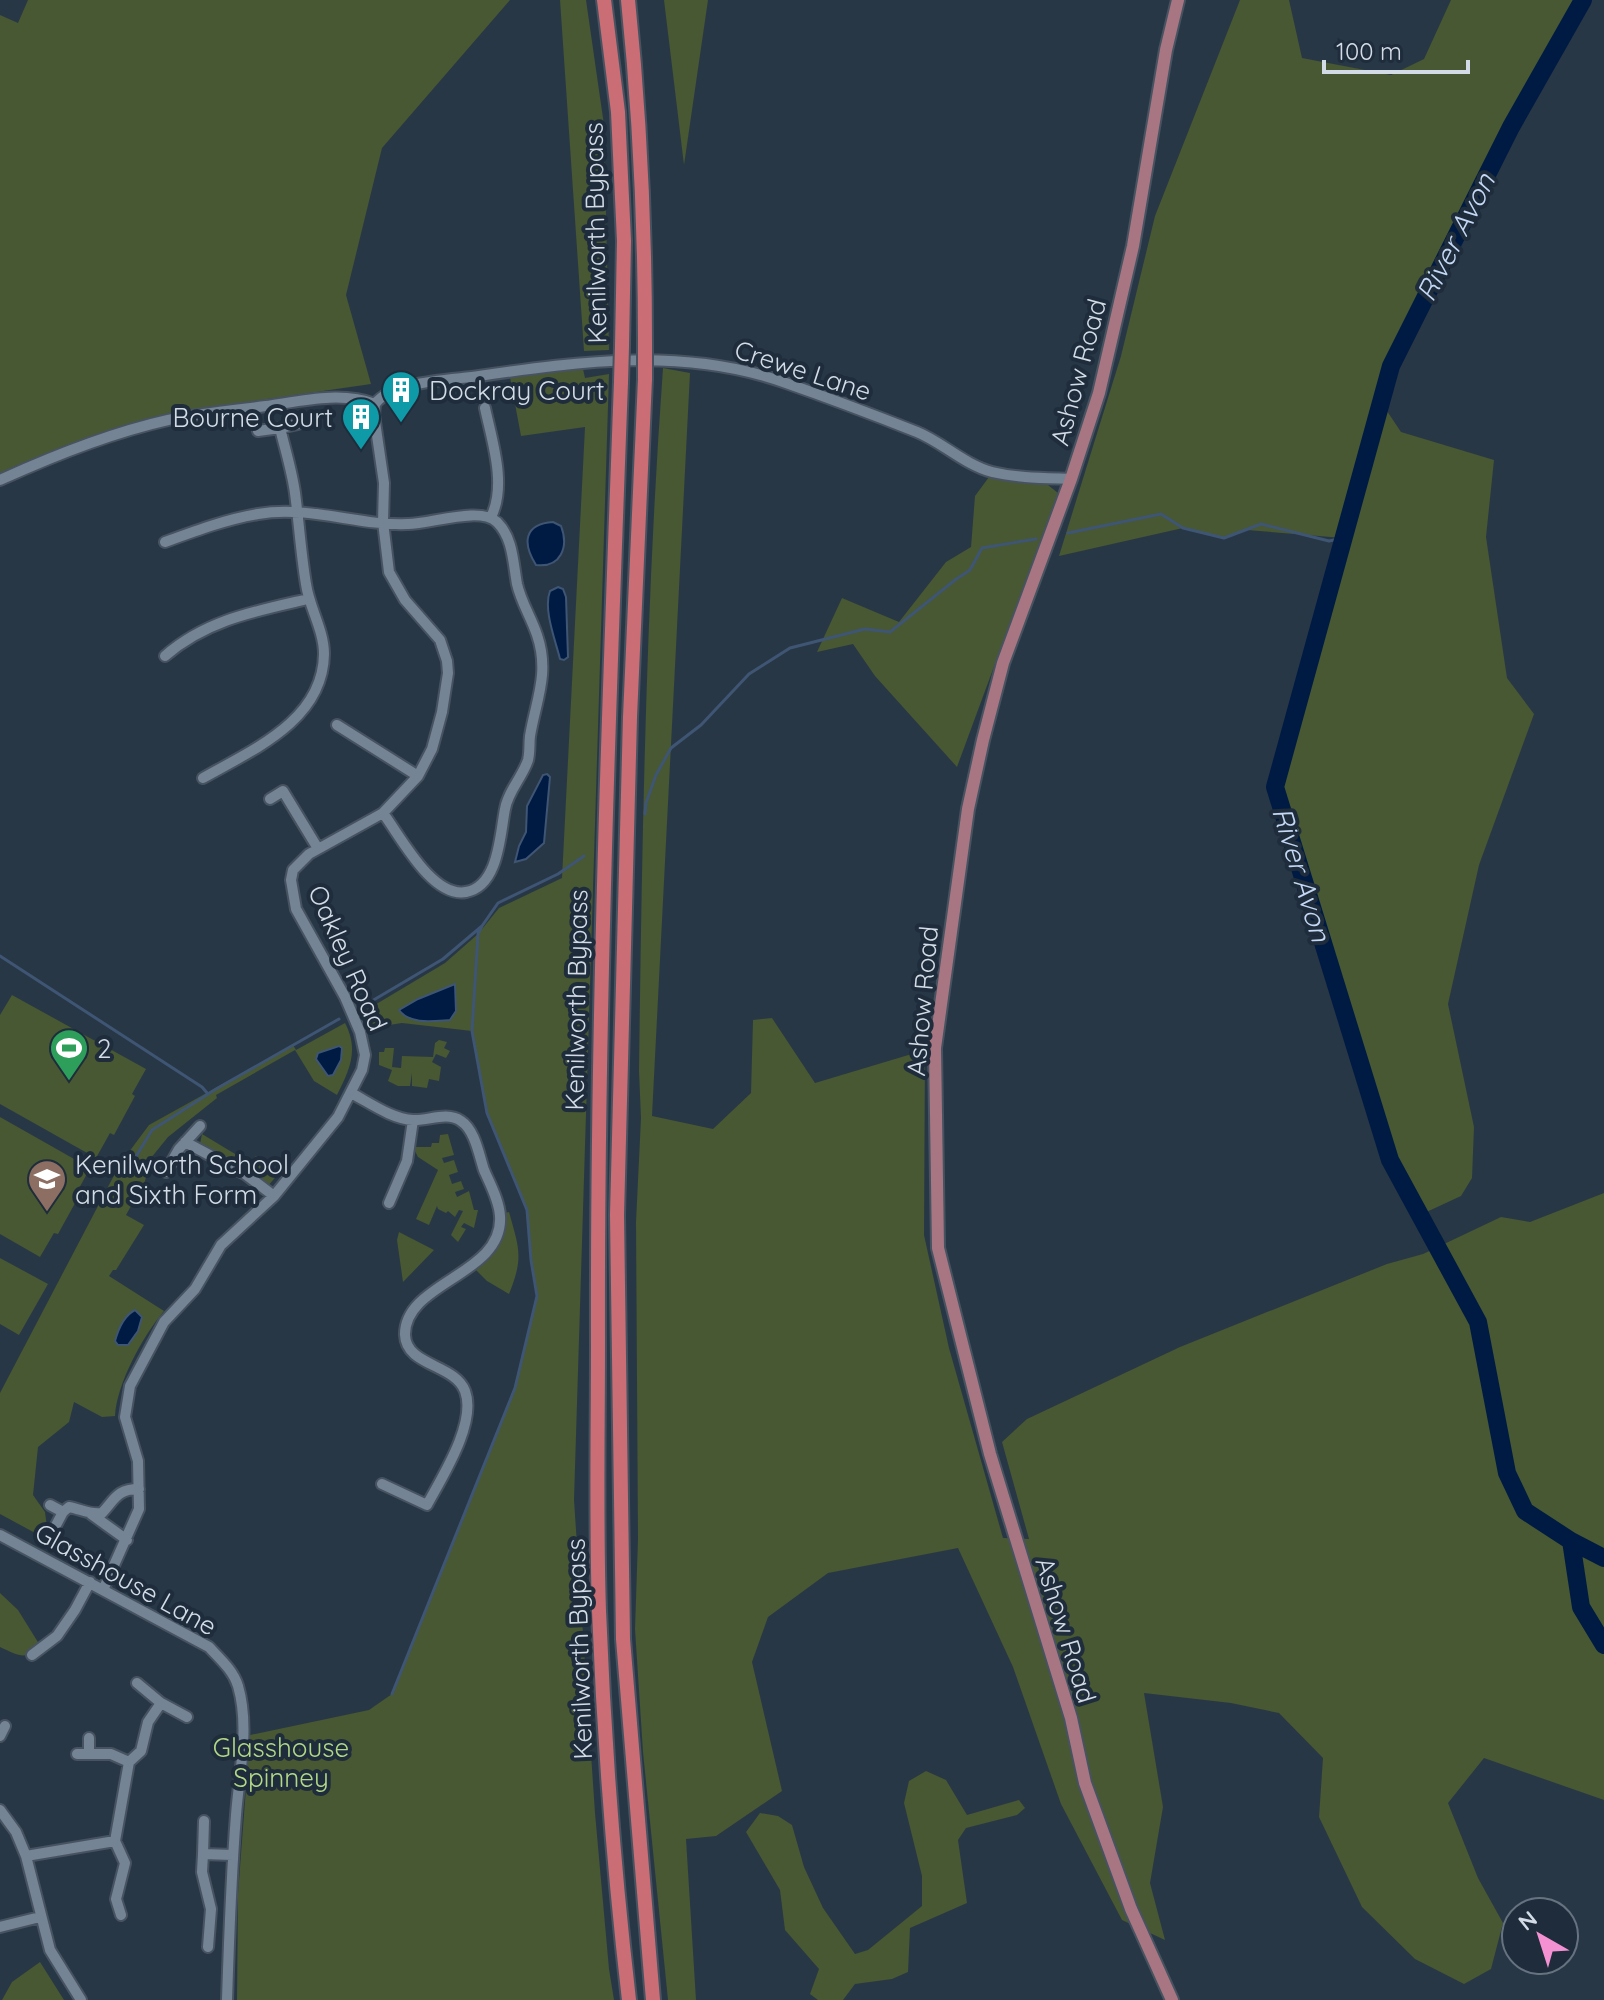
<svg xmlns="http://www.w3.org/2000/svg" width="1604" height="2000" font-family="Quicksand,sans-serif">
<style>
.green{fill:#475832}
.water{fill:#001b43;stroke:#3f5574;stroke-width:2}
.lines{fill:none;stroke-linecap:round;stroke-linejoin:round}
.stream{stroke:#3f5574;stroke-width:3}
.river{stroke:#001b43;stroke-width:18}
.minor-casing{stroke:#475360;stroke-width:14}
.major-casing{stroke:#475360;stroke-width:16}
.highway-casing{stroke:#475360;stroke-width:18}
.minor{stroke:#748495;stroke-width:10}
.major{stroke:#a87682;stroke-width:12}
.highway{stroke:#ca6d75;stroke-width:14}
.highway-bridge-casing{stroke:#475360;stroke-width:18;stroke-linecap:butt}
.highway-bridge{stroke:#ca6d75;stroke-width:14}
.labels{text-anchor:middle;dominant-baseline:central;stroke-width:8;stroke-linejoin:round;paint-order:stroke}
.street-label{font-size:26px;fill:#d3dce6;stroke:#1e2c3b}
.poi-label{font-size:26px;fill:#d3dce6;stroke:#1e2c3b;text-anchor:start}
.park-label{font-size:26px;fill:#b2d887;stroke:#1e2c3b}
.water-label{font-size:28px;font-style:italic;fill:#c4d7f4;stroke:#1e2c3b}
</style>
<rect width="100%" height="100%" fill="#283746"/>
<path class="green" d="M28,0H510L382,148L346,295L371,384L171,413L124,425L0,473V15L18,23Z
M560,0H586L604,125L609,350L584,351Z
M664,0H708L684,165Z
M1240,0H1289L1302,58L1391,75L1424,59L1451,0H1583L1511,127L1391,366L1387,411L1401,432L1494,460L1486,537L1507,678L1534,714L1479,865L1448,1004L1474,1127L1472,1178L1461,1196L1420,1215L1390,1160L1275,787L1343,538L1247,530L1224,538L1183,528L1059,556L1121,356L1155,216Z
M663,368L690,373L652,1116L713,1129L751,1093L753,1020L772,1018L815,1083L925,1050L924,1235L949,1348L1003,1538L1029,1539L1002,1442L1027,1419L1180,1347L1387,1264L1423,1254L1501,1217L1530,1222L1604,1193V1800L1484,1758L1448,1803L1478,1878L1503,1923L1491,1969L1464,1984L1415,1959L1362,1907L1319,1817L1323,1758L1279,1713L1231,1703L1144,1693L1163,1807L1150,1883L1165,1940L1122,1920L1061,1804L1013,1667L958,1548L828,1573L768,1617L752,1662L782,1791L716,1836L686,1839L696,2000H668L643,1752L635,1629L638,1539L636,1222L641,1118L639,1071C642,836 646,602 663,368Z
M583,369L585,378L609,374L574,1500L595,1813L609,1969L614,2000H237L238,1894L250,1735L369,1710L392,1694L514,1388L537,1296L531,1260L527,1210L487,1113L472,1031L402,1023L370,1028L363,1012L445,963L478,934L499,908L562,878L585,427L521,436L510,377Z
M989,477L1043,481L1058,493L957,767L875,676L853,644L817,652L842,598L899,622L946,562L971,547L975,496Z
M12,995L146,1069L132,1094L135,1096L114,1135L110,1133L96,1158L0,1104V1015Z
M345,1023C359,1050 350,1069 337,1095L314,1081L295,1050L216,1095L217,1098L168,1137L151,1158L145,1181L126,1215L144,1225L116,1270H113L109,1276L164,1311C143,1336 117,1383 115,1416L102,1417L74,1402L69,1422L38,1447L33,1495L45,1512L47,1527L37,1534L0,1514V1393L120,1164L149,1125L293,1045L296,1050Z
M439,1040L447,1042L444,1048L450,1051L446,1058L436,1054L432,1062L441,1067L439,1081L429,1079L427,1088L412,1086V1073L410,1086H398L388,1081L392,1070L379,1065V1052H384L385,1048H394L392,1067L401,1068L402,1056L433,1057L435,1043Z
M0,1117L90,1168L76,1194L79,1196L58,1234L54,1233L40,1257L0,1234Z
M202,1134L250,1163L256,1156L278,1174L268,1186L237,1163L203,1149L200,1144Z
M440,1135L448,1134L454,1155L442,1158L444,1163L454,1160L458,1172L449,1175L452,1184L461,1181L464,1189L455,1192L457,1197L469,1191L474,1210H478L474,1228L464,1223L461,1227L466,1229L458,1242L451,1235L463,1211L459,1210L455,1217L448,1211L446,1213L438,1209L437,1206L429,1225L416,1219L438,1170L418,1157L413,1147H431L432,1143H439Z
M509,1212C519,1248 524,1257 509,1294L487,1281L472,1266L491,1245L500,1214Z
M399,1232L434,1250L403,1282L397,1240Z
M0,1258L48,1284L19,1335L0,1324Z
M0,1593L18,1610L41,1647C25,1661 18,1655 0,1647Z
M926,1771L946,1780L967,1815L1019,1800L1025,1808L1017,1815L966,1828L958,1840L967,1903L910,1928L908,1972L892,1979L855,1984L843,2000H818L810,1994L819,1969L785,1930L780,1890L746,1832L760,1813L778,1816L792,1825L804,1867L823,1908L855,1954L868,1950L922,1906V1876L904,1803L909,1781Z
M40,1962L64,2000H2L12,1982Z"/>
<path class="water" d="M553,522L561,526C569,547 561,568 536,565C522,543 524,524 553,522Z
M558,587L563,589L566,597L568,657L564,660L560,659C555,639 543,609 550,591Z
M547,774L550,777L544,843L526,859L515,862L519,846L526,832L527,806L543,775Z
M455,984L456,1011L450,1020C434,1021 410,1025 399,1010L418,999Z
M339,1046L342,1048L341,1060L333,1075L328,1076L316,1059L318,1053Z
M135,1310L142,1317L138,1331L128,1345H118L115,1341C118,1330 123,1316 135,1310Z"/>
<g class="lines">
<path class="stream" d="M1068,533L1161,514L1183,528L1224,538L1261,524L1329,541L1344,538
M645,814L646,803L656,775L671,748L701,725L749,674L790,648L865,629L890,632L955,580L970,570L982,548L1036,539
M0,956L202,1087L208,1094
M360,1008L443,959L482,926L498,903L558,874L584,856
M129,1168L152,1130L216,1089L339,1019
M392,1694L515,1388L537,1296L531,1260L527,1210L487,1113L472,1031L478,934L482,926"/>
<path class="river" d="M1583,0L1511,127L1391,366L1275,787L1390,1160L1478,1322L1507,1473L1525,1511L1571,1541L1581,1607L1604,1645
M1571,1541L1604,1558"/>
<defs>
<path id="minor" d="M375,404C392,381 451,380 479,376C581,361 686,347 786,383C829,398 874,415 917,432C942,442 965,465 992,472C1017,478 1045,478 1071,479
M485,408C492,441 507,485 491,517
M280,428L298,424
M0,480C55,455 110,433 168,420C200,413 234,410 266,406C301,401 341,391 375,404
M165,542C195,531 227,519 258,514C309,505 358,526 408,524C431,524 480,506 497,522C513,538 513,562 517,584C521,602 531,617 537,635C550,673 536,700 530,736C529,744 530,752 528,760C522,778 508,791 505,809C500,834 499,886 466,892C432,898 401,837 383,813
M165,656C206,620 256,611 308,599
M337,725L418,776
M203,778C252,750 323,721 324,654C324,630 309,607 306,584C301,554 299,523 295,493C292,471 285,449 280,428L258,431
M270,799L283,791L317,847
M351,1093C370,1103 392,1119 413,1120C428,1121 447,1111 461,1121C475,1130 479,1155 484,1170C490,1184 499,1200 500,1216C504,1275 404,1282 405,1335C406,1366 455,1364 465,1391C477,1423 442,1477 427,1505L382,1484
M185,1142L245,1174L274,1196
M166,1172L179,1149L200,1126
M389,1203L407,1161L413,1120
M50,1505L63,1512L69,1507C81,1509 89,1515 102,1513C115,1499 117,1489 139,1489
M91,1514L127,1540
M55,1527L63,1512
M0,1535L209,1647C220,1659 233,1670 238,1686C250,1727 239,1774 236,1815C231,1877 229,1938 227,2000
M103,1590L139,1509L138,1461L125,1417L130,1386L164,1322L195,1289L221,1245L274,1196L338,1117L362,1070L365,1055L360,1032L345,997L296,909L291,880L293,870L309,854L383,813L418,776L432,749L442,712L448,673L447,661L440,640L405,600L389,572L383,522L384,483L374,415L375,404
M32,1655L57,1636L75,1610L90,1582
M137,1683L161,1703
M0,1736L5,1726
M89,1738V1754
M77,1754H111L129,1762
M0,1810L16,1832L26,1856L50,1950L81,2000
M115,1841L125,1863L116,1899L121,1915
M203,1854L204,1821
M26,1856L115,1841L129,1762L141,1751L148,1722L161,1703L187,1717
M0,1927L40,1917
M208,1947L211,1909L202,1872L203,1854L233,1855"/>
<path id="major" d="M1172,2000L1131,1909L1085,1783L1071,1718L990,1454L938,1248L935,1048L968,809L983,740L1003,663L1071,479L1099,393L1133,246L1166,50L1178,0"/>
<path id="highway" d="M604,0L618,112L624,241L622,346
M628,0C640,116 645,226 645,342
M645,379L630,717L617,1215L623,1639L653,2000
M621,382C609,702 597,1021 598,1342C598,1431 596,1521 599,1611C604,1741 614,1871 629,2000"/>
</defs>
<use href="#minor" class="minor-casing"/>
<use href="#major" class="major-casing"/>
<use href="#highway" class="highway-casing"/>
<use href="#minor" class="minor"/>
<use href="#major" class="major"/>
<use href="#highway" class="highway"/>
<defs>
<path id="highway-bridge" d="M645,379V342
M621,382L622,346"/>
</defs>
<use href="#highway-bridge" class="highway-bridge-casing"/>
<use href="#highway-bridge" class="highway-bridge"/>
</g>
<defs>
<symbol id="building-pin" viewBox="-11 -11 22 30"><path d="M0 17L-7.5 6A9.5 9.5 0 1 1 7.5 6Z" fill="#0f9aa8" stroke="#1e2c3b"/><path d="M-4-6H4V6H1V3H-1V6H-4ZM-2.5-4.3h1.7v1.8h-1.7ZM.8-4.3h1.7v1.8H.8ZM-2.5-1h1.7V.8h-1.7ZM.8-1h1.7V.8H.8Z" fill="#fff"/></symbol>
<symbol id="stadium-pin" viewBox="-11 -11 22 30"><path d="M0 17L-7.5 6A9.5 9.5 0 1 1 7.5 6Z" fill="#2e9e5b" stroke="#1e2c3b"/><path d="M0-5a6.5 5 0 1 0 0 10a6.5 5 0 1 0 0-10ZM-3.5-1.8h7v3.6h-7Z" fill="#fff"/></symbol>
<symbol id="school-pin" viewBox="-11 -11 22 30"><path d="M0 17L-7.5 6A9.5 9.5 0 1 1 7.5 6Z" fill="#8d6e63" stroke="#1e2c3b"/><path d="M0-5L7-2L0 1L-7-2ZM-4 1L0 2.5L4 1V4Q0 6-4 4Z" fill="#fff"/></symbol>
</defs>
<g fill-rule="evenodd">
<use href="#building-pin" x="379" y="368" width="44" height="60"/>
<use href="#building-pin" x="339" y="395" width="44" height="60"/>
<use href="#stadium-pin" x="47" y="1026" width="44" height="60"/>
<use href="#school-pin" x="25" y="1157" width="44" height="60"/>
</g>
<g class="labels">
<g class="street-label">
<text transform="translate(595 233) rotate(-91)">Kenilworth Bypass</text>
<text transform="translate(803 370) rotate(18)">Crewe Lane</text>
<text transform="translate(1078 372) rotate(-75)">Ashow Road</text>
<text transform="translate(348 958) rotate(66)">Oakley Road</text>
<text transform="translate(576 1000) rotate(-89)">Kenilworth Bypass</text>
<text transform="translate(922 1001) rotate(-85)">Ashow Road</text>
<text transform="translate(126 1579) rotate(29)">Glasshouse Lane</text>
<text transform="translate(1066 1630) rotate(73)">Ashow Road</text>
<text transform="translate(579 1649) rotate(-92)">Kenilworth Bypass</text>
</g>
<g class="poi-label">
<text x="429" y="390">Dockray Court</text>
<text x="333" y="417" text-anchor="end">Bourne Court</text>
<text x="97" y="1048">2</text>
<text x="75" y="1164">Kenilworth School<tspan x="75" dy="30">and Sixth Form</tspan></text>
</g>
<g class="park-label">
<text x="281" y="1747">Glasshouse<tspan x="281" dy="30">Spinney</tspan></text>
</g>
<g class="water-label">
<text transform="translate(1455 237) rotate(-63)">River Avon</text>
<text transform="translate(1302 874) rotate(73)">River Avon</text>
</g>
</g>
<g transform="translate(1540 1936) rotate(321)"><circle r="38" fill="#1e2c3b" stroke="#66727f" stroke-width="2"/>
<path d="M0-6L14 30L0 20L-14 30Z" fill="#f491d3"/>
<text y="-12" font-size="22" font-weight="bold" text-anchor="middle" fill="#d3dce6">N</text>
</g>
<path d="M1324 60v12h144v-12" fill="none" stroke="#d3dce6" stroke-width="4"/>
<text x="1336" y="60" font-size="24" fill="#d3dce6" stroke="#1e2c3b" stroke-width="6" paint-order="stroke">100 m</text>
</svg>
